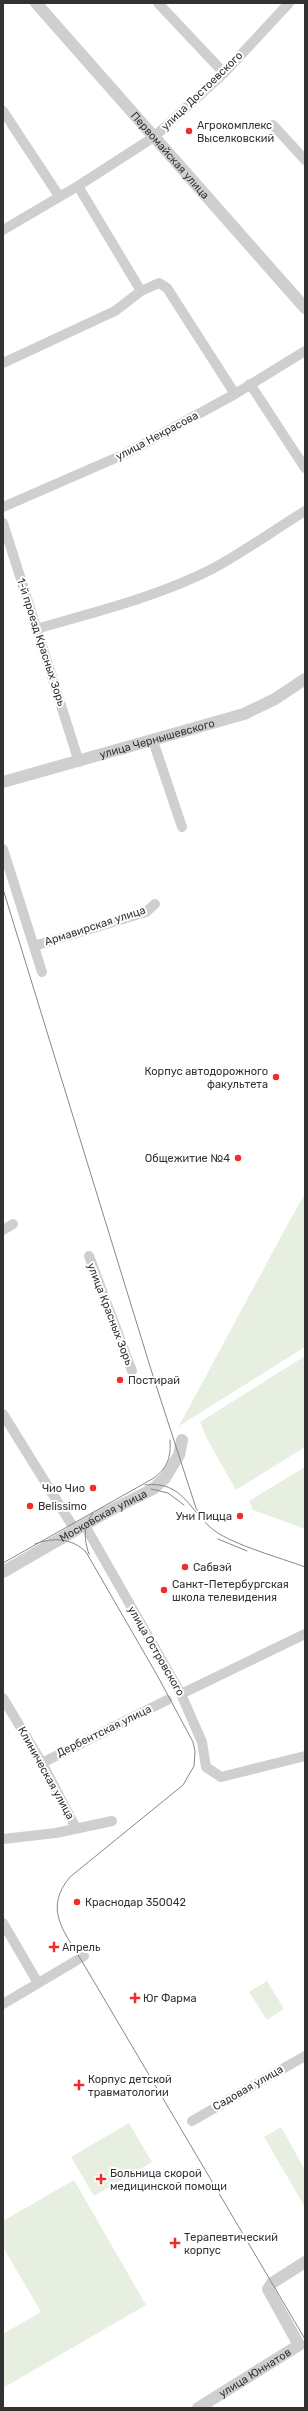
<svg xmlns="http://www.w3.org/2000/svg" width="308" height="2411" font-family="Rubik,sans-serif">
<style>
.green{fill:#e7efe0}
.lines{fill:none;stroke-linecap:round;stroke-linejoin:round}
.minor{stroke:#cfcfcf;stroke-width:10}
.tertiary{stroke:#cfcfcf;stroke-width:12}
.tram{stroke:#878787;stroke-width:1}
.poi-dot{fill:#f02d2d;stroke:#fff;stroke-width:1.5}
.labels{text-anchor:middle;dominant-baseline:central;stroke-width:4;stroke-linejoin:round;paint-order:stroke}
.street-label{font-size:11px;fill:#323232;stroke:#fff}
.poi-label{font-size:11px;fill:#323232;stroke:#fff;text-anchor:start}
</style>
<rect width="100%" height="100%" fill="#fff"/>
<path class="green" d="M305,1194V1347L179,1426L290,1220Z
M305,1356V1447L236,1490L207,1439L200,1422Z
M305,1467V1529L253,1510L249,1501Z
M267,1981L284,2009L267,2020L249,1992Z
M129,2123L152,2162L94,2196L71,2157Z
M281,2127L305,2170V2207L264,2137Z
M74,2180L146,2305L3,2388V2334L41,2312L3,2247V2221Z"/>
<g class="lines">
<path class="minor" d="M158,3L224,73
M3,111L59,196
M273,125L305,160
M78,186L141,291L159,283L167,288L235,394
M3,230L78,186L154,137L224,73L289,3
M3,363L115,311L141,291
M250,384L305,468
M3,507L127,453L235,394L305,351
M3,523L79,762
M36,629C95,612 157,597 212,569C244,552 274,530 305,511
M153,741L182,827
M3,849L42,972
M34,946L146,912L155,904
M3,1230L13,1224
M89,1256L132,1371
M3,1414L75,1530
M84,1524L181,1694L202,1742L206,1767L221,1777L305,1756
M181,1694L305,1634
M3,1698L42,1763L76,1828
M42,1763L167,1700
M3,1839L56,1833L112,1821
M3,1923L38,1983
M3,2004L84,1956
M192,2121L305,2056"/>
<g class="tertiary">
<path id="s1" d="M36,3L305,308"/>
<path id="s2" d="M3,782L244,714L275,699L305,679"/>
<path id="s3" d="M3,1572L105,1513L153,1489L165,1478L179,1455L182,1440"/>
<path id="s4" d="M198,2408L299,2345L268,2289L272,2283L305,2262"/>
</g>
<path class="tram" d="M3,889L153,1376L196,1508L203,1520
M145,1485C184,1480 189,1512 215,1531C234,1545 281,1558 305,1567
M151,1489L168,1493L184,1505
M218,1539L247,1551
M35,1544C53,1537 72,1538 86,1552L157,1675L193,1742L195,1751L194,1766L183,1785L70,1877C44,1908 63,1930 80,1958L305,2339
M89,1554C84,1540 83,1526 93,1513
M3,1563L154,1478C168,1467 171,1457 170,1440"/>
</g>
<g class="poi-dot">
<circle cx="189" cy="131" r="4"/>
<circle cx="276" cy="1077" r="4"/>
<circle cx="238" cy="1158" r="4"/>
<circle cx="120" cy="1380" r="4"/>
<circle cx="93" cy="1488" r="4"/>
<circle cx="30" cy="1506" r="4"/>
<circle cx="240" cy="1516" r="4"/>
<circle cx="185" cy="1567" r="4"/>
<circle cx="164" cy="1590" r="4"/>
<circle cx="77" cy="1902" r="4"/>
<path d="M52 1941h4v4h4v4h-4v4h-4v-4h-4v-4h4z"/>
<path d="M133 1992h4v4h4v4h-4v4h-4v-4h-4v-4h4z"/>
<path d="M77 2079h4v4h4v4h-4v4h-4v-4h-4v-4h4z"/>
<path d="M99 2173h4v4h4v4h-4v4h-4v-4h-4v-4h4z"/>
<path d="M173 2237h4v4h4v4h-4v4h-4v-4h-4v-4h4z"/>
</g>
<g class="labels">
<g class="street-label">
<text transform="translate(202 91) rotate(-44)">улица Достоевского</text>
<text stroke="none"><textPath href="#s1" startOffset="203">Первомайская улица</textPath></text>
<text transform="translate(157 436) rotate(-28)">улица Некрасова</text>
<text transform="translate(41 642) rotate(72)">1-й проезд Красных Зорь</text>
<text stroke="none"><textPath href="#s2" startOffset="160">улица Чернышевского</textPath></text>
<text transform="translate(95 926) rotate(-18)">Армавирская улица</text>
<text transform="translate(110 1314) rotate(69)">улица Красных Зорь</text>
<text stroke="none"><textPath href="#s3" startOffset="115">Московская улица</textPath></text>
<text transform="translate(156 1651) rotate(60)">улица Островского</text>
<text transform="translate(104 1731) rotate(-26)">Дербентская улица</text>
<text transform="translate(46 1773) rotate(61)">Клиническая улица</text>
<text transform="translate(248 2088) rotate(-30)">Садовая улица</text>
<text stroke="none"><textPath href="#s4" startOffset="67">улица Юннатов</textPath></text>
</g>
<g class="poi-label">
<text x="197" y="125">Агрокомплекс<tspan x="197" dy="13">Выселковский</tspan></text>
<text x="268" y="1071" text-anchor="end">Корпус автодорожного<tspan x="268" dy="13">факультета</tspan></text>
<text x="230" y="1158" text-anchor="end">Общежитие №4</text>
<text x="128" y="1380">Постирай</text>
<text x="85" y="1488" text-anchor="end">Чио Чио</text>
<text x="38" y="1506">Belissimo</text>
<text x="232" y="1516" text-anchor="end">Уни Пицца</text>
<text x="193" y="1567">Сабвэй</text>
<text x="172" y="1584">Санкт-Петербургская<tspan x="172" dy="13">школа телевидения</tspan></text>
<text x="85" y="1902">Краснодар 350042</text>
<text x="62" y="1947">Апрель</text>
<text x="143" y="1998">Юг Фарма</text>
<text x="88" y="2079">Корпус детской<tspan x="88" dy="13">травматологии</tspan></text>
<text x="110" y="2173">Больница скорой<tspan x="110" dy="13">медицинской помощи</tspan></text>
<text x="184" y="2237">Терапевтический<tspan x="184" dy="13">корпус</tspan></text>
</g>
</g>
<rect width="308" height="2411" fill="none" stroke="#323232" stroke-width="8"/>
</svg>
